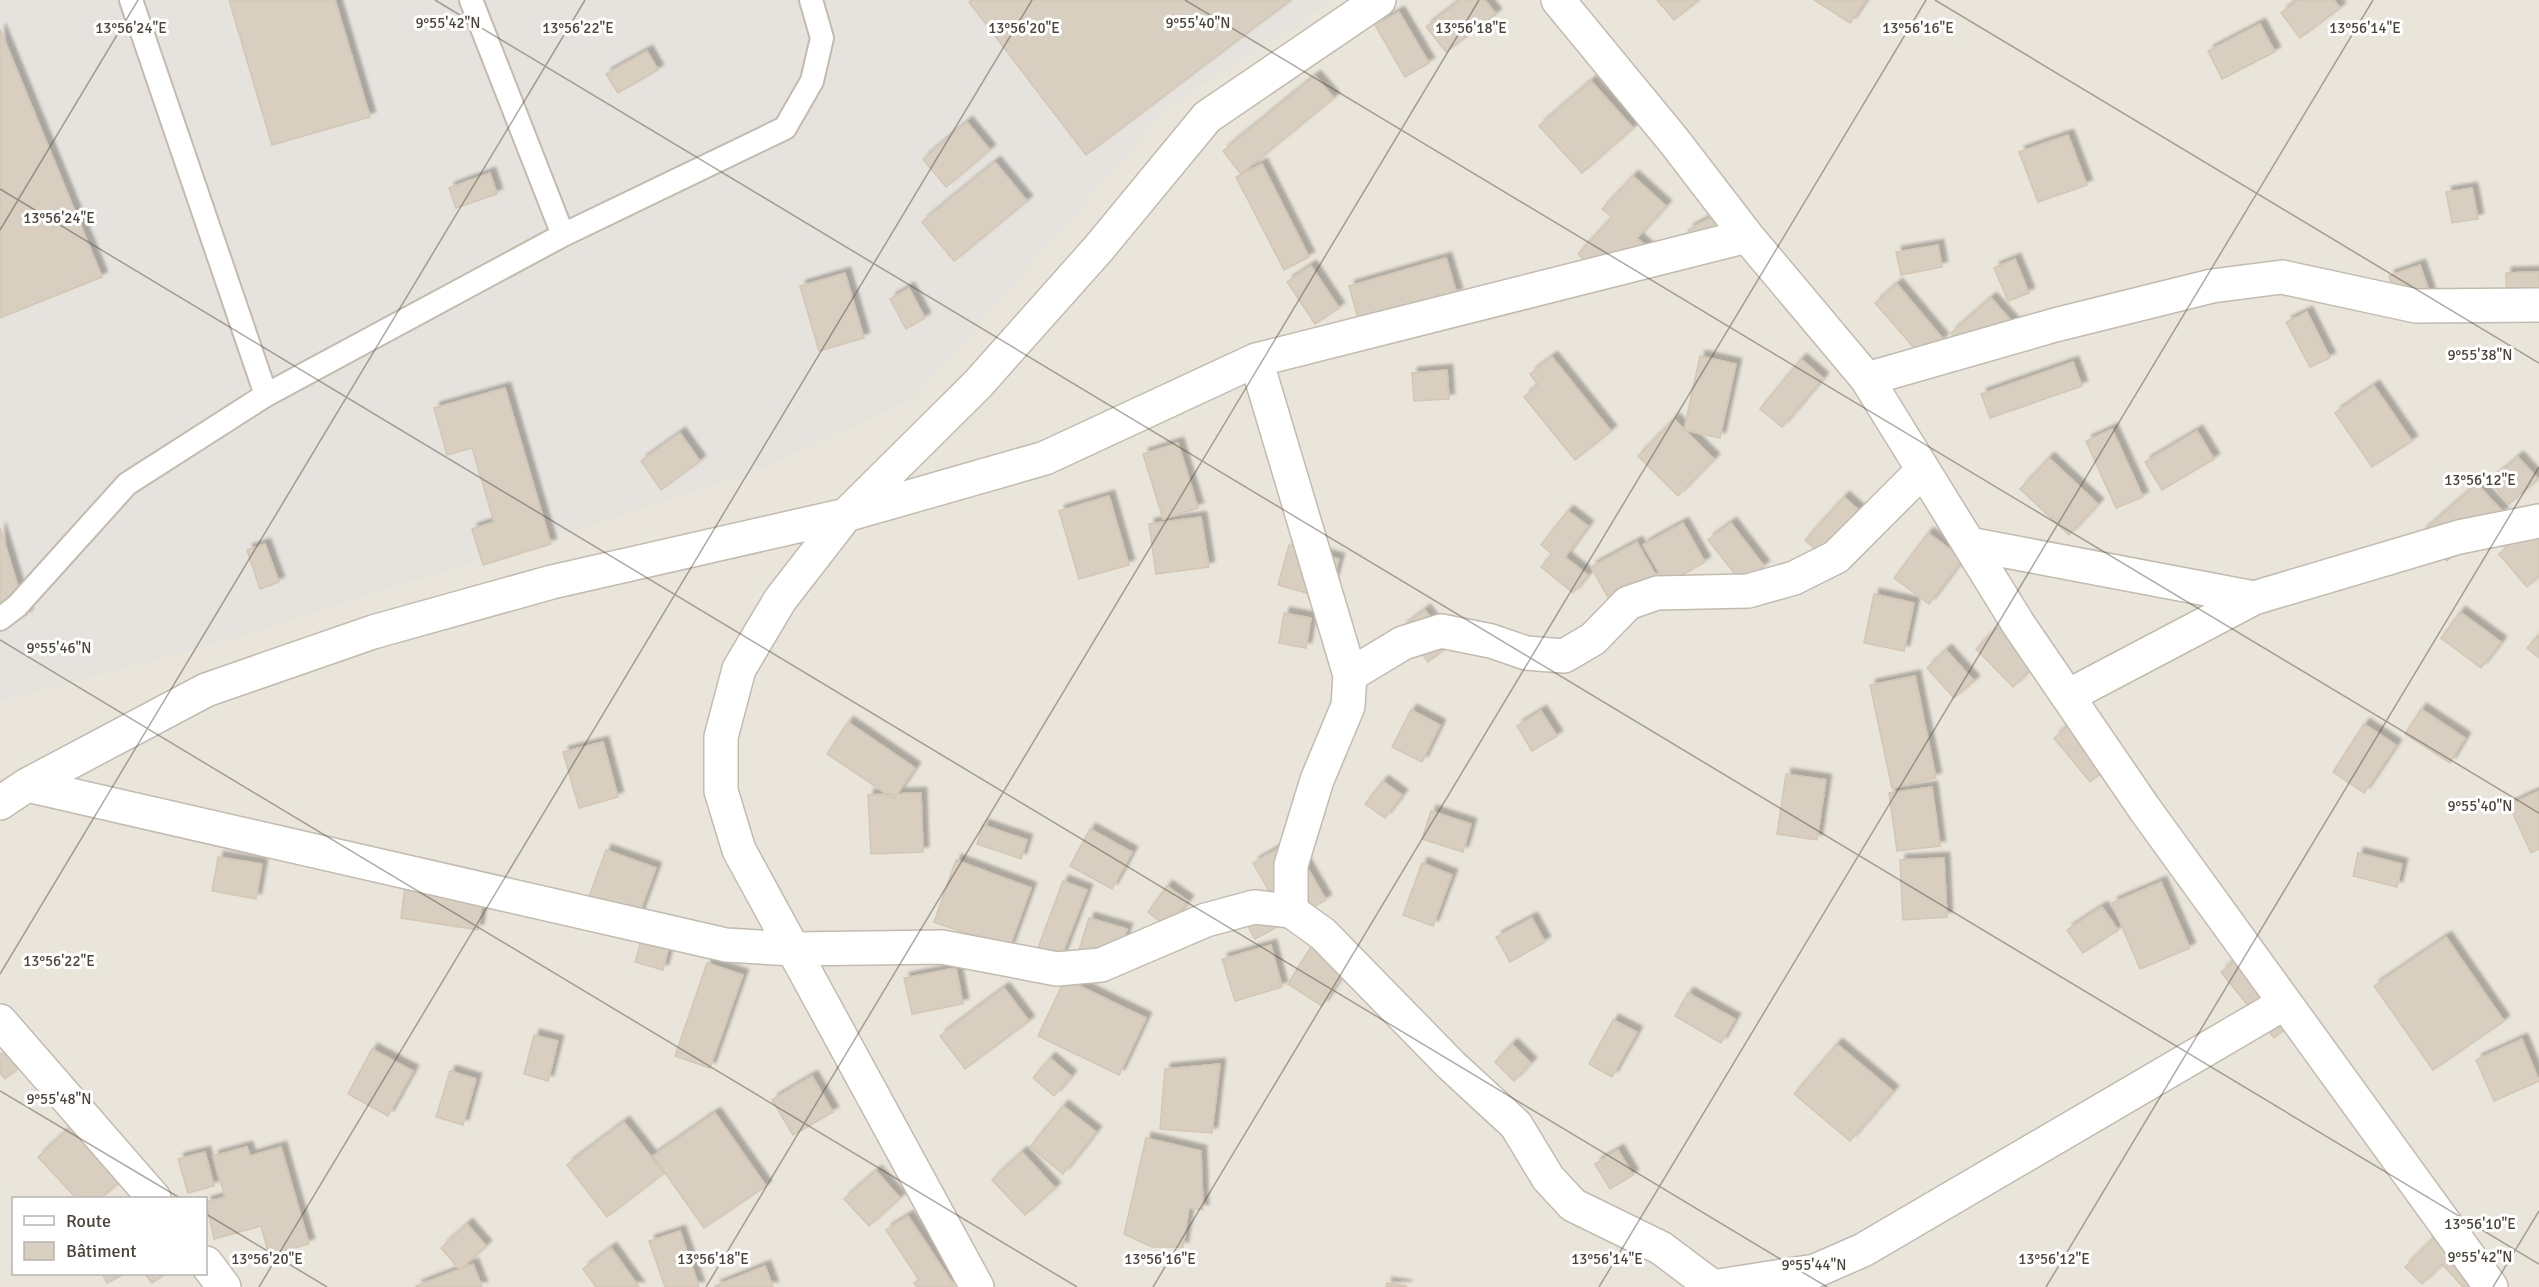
<svg xmlns="http://www.w3.org/2000/svg" width="2539" height="1287" font-family="Signika,sans-serif">
<style>
.residential{fill:#eae5da;fill-rule:evenodd}
.industrial{fill:#e6e2dd}
.building{fill:#d8cfc1;stroke:#d3c7b4;stroke-width:1.5;filter:url(#shadow)}
.lines{fill:none;stroke-linecap:round;stroke-linejoin:round}
.lane-casing{stroke:#c2bbae;stroke-width:26}
.street-casing{stroke:#c2bbae;stroke-width:36}
.lane{stroke:#fff;stroke-width:22}
.street{stroke:#fff;stroke-width:33}
.ticks{fill:none;stroke:#4b4439;stroke-width:1.5;stroke-opacity:0.45}
.ticks-label{font-size:15px;text-anchor:middle;fill:#4b4439;stroke:#fff;stroke-width:6;stroke-linejoin:round;paint-order:stroke}
</style>
<defs>
<filter id="shadow"><feDropShadow dx="5.5" dy="-5.5" stdDeviation="1.5" flood-color="#0004"/></filter>
</defs>
<rect width="100%" height="100%" fill="#f6f3ec"/>
<path class="residential" d="M0,0H2539V1287H0ZM14,1198H206V1274H14Z"/>
<path class="industrial" d="M0,0H1335L1169,106L913,399L747,475L215,644L0,701Z"/>
<path class="building" d="M229,0H335L370,117L272,145Z
M972,0H1291L1086,155L969,2Z
M1461,0H1485L1496,14L1446,52L1426,27Z
M1657,0H1699L1674,20Z
M1814,0H1866L1850,23Z
M2298,0H2334L2340,8L2300,38L2281,13Z
M1399,12L1429,63L1405,77L1375,25Z
M2260,24L2275,52L2222,79L2208,51Z
M0,29L102,277L0,318Z
M647,51L658,70L618,93L606,74Z
M1315,76L1334,98L1241,174L1223,151Z
M1591,81L1633,128L1582,173L1539,126Z
M967,122L990,150L946,187L923,159Z
M2068,135L2087,185L2038,202L2019,152Z
M995,162L1027,201L954,261L922,222Z
M1262,164L1309,257L1284,270L1236,177Z
M490,173L497,194L456,208L449,188Z
M1633,176L1666,206L1637,238L1649,249L1613,287L1578,254L1612,217L1602,209Z
M2472,188L2478,219L2452,223L2446,192Z
M1723,211L1737,236L1702,255L1688,230Z
M1938,245L1942,267L1901,275L1896,252Z
M1446,258L1457,294L1359,322L1349,286Z
M2015,259L2029,293L2008,301L1994,268Z
M2420,265L2431,297L2400,308L2389,276Z
M1311,266L1339,308L1315,324L1287,282Z
M2539,272V310L2507,311L2506,273Z
M845,273L864,338L819,351L800,286Z
M1897,284L1943,339L1922,357L1875,303Z
M909,288L925,318L906,329L890,299Z
M1991,298L2016,326L1977,361L1951,333Z
M2307,312L2330,358L2310,367L2286,322Z
M1700,356L1736,364L1720,438L1684,430Z
M1552,357L1611,431L1575,460L1524,397L1538,385L1530,374Z
M1801,359L1823,378L1782,427L1760,409Z
M2073,362L2082,386L1990,418L1981,394Z
M1447,370L1449,399L1414,401L1412,373Z
M2374,386L2412,441L2372,467L2335,413Z
M505,388L551,544L483,565L472,529L494,522L472,448L447,455L434,408Z
M1674,419L1714,459L1678,496L1638,456Z
M2112,429L2143,497L2116,508L2086,441Z
M2197,431L2214,459L2162,490L2145,462Z
M680,433L700,461L661,490L641,461Z
M1178,443L1198,508L1163,519L1143,454Z
M2518,457L2538,479L2509,504L2490,481Z
M2049,458L2098,504L2069,535L2020,489Z
M2477,484L2503,512L2447,561L2421,533Z
M1109,496L1129,565L1079,579L1059,511Z
M1844,497L1882,531L1841,574L1805,540Z
M1568,511L1588,526L1565,557L1588,575L1573,593L1541,567L1552,554L1541,545Z
M1201,517L1209,567L1156,574L1149,524Z
M2536,522L2539,525V576L2527,587L2499,554Z
M1683,523L1705,562L1666,584L1643,545Z
M1731,523L1764,566L1742,583L1708,540Z
M0,528L27,615L0,623Z
M1928,533L1963,559L1929,604L1894,578Z
M1637,542L1656,576L1610,601L1591,567Z
M265,544L279,582L260,589L247,550Z
M1289,545L1339,559L1328,599L1278,585Z
M1874,594L1914,603L1904,651L1864,643Z
M1425,610L1451,644L1428,662L1402,628Z
M2460,612L2501,642L2481,668L2441,638Z
M1284,613L1311,618L1306,648L1279,643Z
M2004,622L2041,660L2013,687L1976,649Z
M2539,635V658L2527,648Z
M1946,650L1974,681L1954,698L1927,668Z
M1915,676L1936,778L1892,788L1870,685Z
M2421,709L2465,738L2450,763L2405,734Z
M1411,710L1440,725L1422,762L1392,747Z
M1541,711L1557,736L1532,751L1517,726Z
M2077,719L2113,764L2090,782L2054,738Z
M848,722L915,768L894,799L827,754Z
M2364,724L2396,745L2364,793L2333,772Z
M603,742L618,797L579,808L563,752Z
M1786,774L1826,780L1817,840L1777,834Z
M1383,781L1402,795L1385,818L1365,804Z
M1932,787L1940,846L1897,851L1889,793Z
M2539,791V849L2531,853L2509,805Z
M921,793L923,852L871,854L868,795Z
M1431,811L1471,824L1463,852L1422,839Z
M983,825L1027,840L1021,859L977,844Z
M1090,829L1132,852L1112,889L1070,866Z
M1292,841L1326,900L1255,939L1242,915L1273,898L1253,863Z
M606,850L656,868L634,927L584,910Z
M2358,853L2402,864L2397,887L2353,876Z
M218,857L262,864L256,899L212,891Z
M1944,858L1947,917L1903,920L1900,860Z
M956,860L1031,888L1009,948L934,922Z
M1422,863L1452,875L1433,926L1403,915Z
M1063,881L1087,890L1059,962L1036,953Z
M2161,882L2190,948L2140,969L2112,903Z
M405,886L483,898L478,930L401,918Z
M1167,886L1188,901L1168,928L1148,912Z
M2102,907L2118,930L2083,953L2067,930Z
M1089,918L1127,929L1112,975L1075,963Z
M1532,918L1545,942L1510,962L1496,937Z
M643,934L670,942L663,970L635,962Z
M1319,934L1354,956L1322,1006L1288,984Z
M2446,937L2504,1021L2433,1070L2374,986Z
M1271,945L1282,987L1235,1001L1222,959Z
M2243,954L2297,1020L2274,1038L2221,972Z
M707,963L743,975L710,1068L675,1056Z
M956,968L963,1004L912,1014L904,978Z
M1065,979L1146,1018L1119,1075L1038,1036Z
M1004,988L1029,1021L965,1069L940,1036Z
M1688,993L1735,1019L1721,1043L1675,1016Z
M1613,1020L1637,1032L1612,1077L1589,1064Z
M534,1035L558,1041L548,1081L524,1074Z
M2522,1039L2539,1081L2494,1101L2476,1060Z
M14,1043L29,1059L5,1079L0,1073V1055Z
M1512,1044L1531,1063L1514,1081L1495,1062Z
M1837,1044L1893,1091L1850,1141L1794,1094Z
M372,1049L413,1071L388,1116L348,1094Z
M1050,1058L1071,1076L1054,1096L1033,1078Z
M1220,1064L1212,1133L1160,1129L1165,1069Z
M450,1071L476,1079L463,1125L436,1117Z
M812,1076L833,1112L793,1135L772,1100Z
M1063,1106L1096,1132L1063,1174L1030,1147Z
M86,1113L136,1167L101,1198H76L38,1157Z
M715,1113L766,1186L704,1228L653,1156Z
M624,1122L664,1173L607,1217L567,1165Z
M1146,1138L1201,1151L1203,1210L1189,1208L1183,1247H1152L1124,1234Z
M247,1147L250,1156L281,1147L309,1244L269,1255L261,1226L214,1239L206,1202L225,1197L213,1156Z
M1618,1150L1633,1175L1610,1189L1595,1164Z
M205,1152L214,1186L188,1193L178,1159Z
M1022,1152L1055,1188L1025,1215L992,1180Z
M876,1171L900,1198L869,1226L844,1199Z
M908,1216L955,1287H917L914,1283L919,1280L886,1230Z
M2449,1223L2480,1287H2463L2442,1264L2422,1284L2405,1267Z
M467,1224L486,1246L460,1270L441,1248Z
M680,1231L699,1287H665L649,1241Z
M611,1248L639,1287H596L583,1269Z
M473,1264L482,1287H417L416,1286Z
M765,1266L773,1287H715V1286Z
M102,1274H124L107,1283Z
M145,1274H165L152,1283Z
M1387,1283L1407,1286L1386,1287Z"/>
<g class="lines">
<defs>
<path id="lane" d="M131,0L266,395
M471,0L563,235
M0,619L17,606L127,484L266,395L563,235L785,128L812,81L822,38L811,0"/>
<path id="street" d="M1558,0L1674,141L1747,236L1867,379L2019,625L2144,808L2491,1287
M1256,360L1350,675L1348,706L1317,780L1291,865V911
M1867,379L2055,325L2212,286L2282,277L2416,306L2539,305
M1969,544L2254,598
M1350,675L1403,643L1441,631L1491,641L1526,653L1564,656L1593,639L1628,603L1657,593L1748,591L1794,578L1836,557L1923,470
M2068,696L2254,598L2459,537L2539,521
M27,785L726,945L793,949L942,947L1057,969L1101,965L1206,920L1254,907L1291,911L1323,934L1451,1065L1516,1125L1548,1178L1573,1205L1661,1248L1713,1287
M0,803L27,785L206,690L373,632L552,582L846,515L1045,458L1256,360L1747,236
M0,1021L154,1198
M206,1263L224,1287
M977,1287L739,850L721,791V737L739,669L780,600L846,515L978,384L1099,248L1207,117L1379,0
M1712,1287L1815,1271L1863,1250L2285,1003"/>
</defs>
<use href="#lane" class="lane-casing"/>
<use href="#street" class="street-casing"/>
<use href="#lane" class="lane"/>
<use href="#street" class="street"/>
</g>
<path class="ticks" d="M435,0L2539,1264M1185,0L2539,813M1935,0L2539,363M0,189L1827,1287M0,230L138,0M0,640L1077,1287M0,974L585,0M0,1091L180,1198M206,1214L327,1287M259,1287L1032,0M706,1287L1479,0M1153,1287L1926,0M1599,1287L2373,0M2046,1287L2539,467M2493,1287L2539,1211"/>
<g class="ticks-label">
<text x="448" y="28">9°55'42"N</text>
<text x="1198" y="28">9°55'40"N</text>
<text x="578" y="33">13°56'22"E</text>
<text x="1471" y="33">13°56'18"E</text>
<text x="1918" y="33">13°56'16"E</text>
<text x="131" y="33">13°56'24"E</text>
<text x="1024" y="33">13°56'20"E</text>
<text x="2365" y="33">13°56'14"E</text>
<text x="59" y="223">13°56'24"E</text>
<text x="2480" y="360">9°55'38"N</text>
<text x="2480" y="485">13°56'12"E</text>
<text x="59" y="653">9°55'46"N</text>
<text x="2480" y="811">9°55'40"N</text>
<text x="59" y="966">13°56'22"E</text>
<text x="59" y="1104">9°55'48"N</text>
<text x="2480" y="1229">13°56'10"E</text>
<text x="2480" y="1262">9°55'42"N</text>
<text x="267" y="1264">13°56'20"E</text>
<text x="713" y="1264">13°56'18"E</text>
<text x="1160" y="1264">13°56'16"E</text>
<text x="1607" y="1264">13°56'14"E</text>
<text x="2054" y="1264">13°56'12"E</text>
<text x="1814" y="1270">9°55'44"N</text>
</g>
<rect x="12" y="1197" width="195" height="78" fill="#ffffff" stroke="#b7b4b0" stroke-width="1.5"/>
<rect x="24" y="1216" width="30" height="9" fill="#ffffff" stroke="#b7b4b0" stroke-width="1.5"/>
<text x="66" y="1227" font-size="18" fill="#4b4439">Route</text>
<rect x="24" y="1242" width="30" height="18" fill="#d8cfc1" stroke="#b7b4b0" stroke-width="1.5"/>
<text x="66" y="1257" font-size="18" fill="#4b4439">Bâtiment</text>
</svg>
